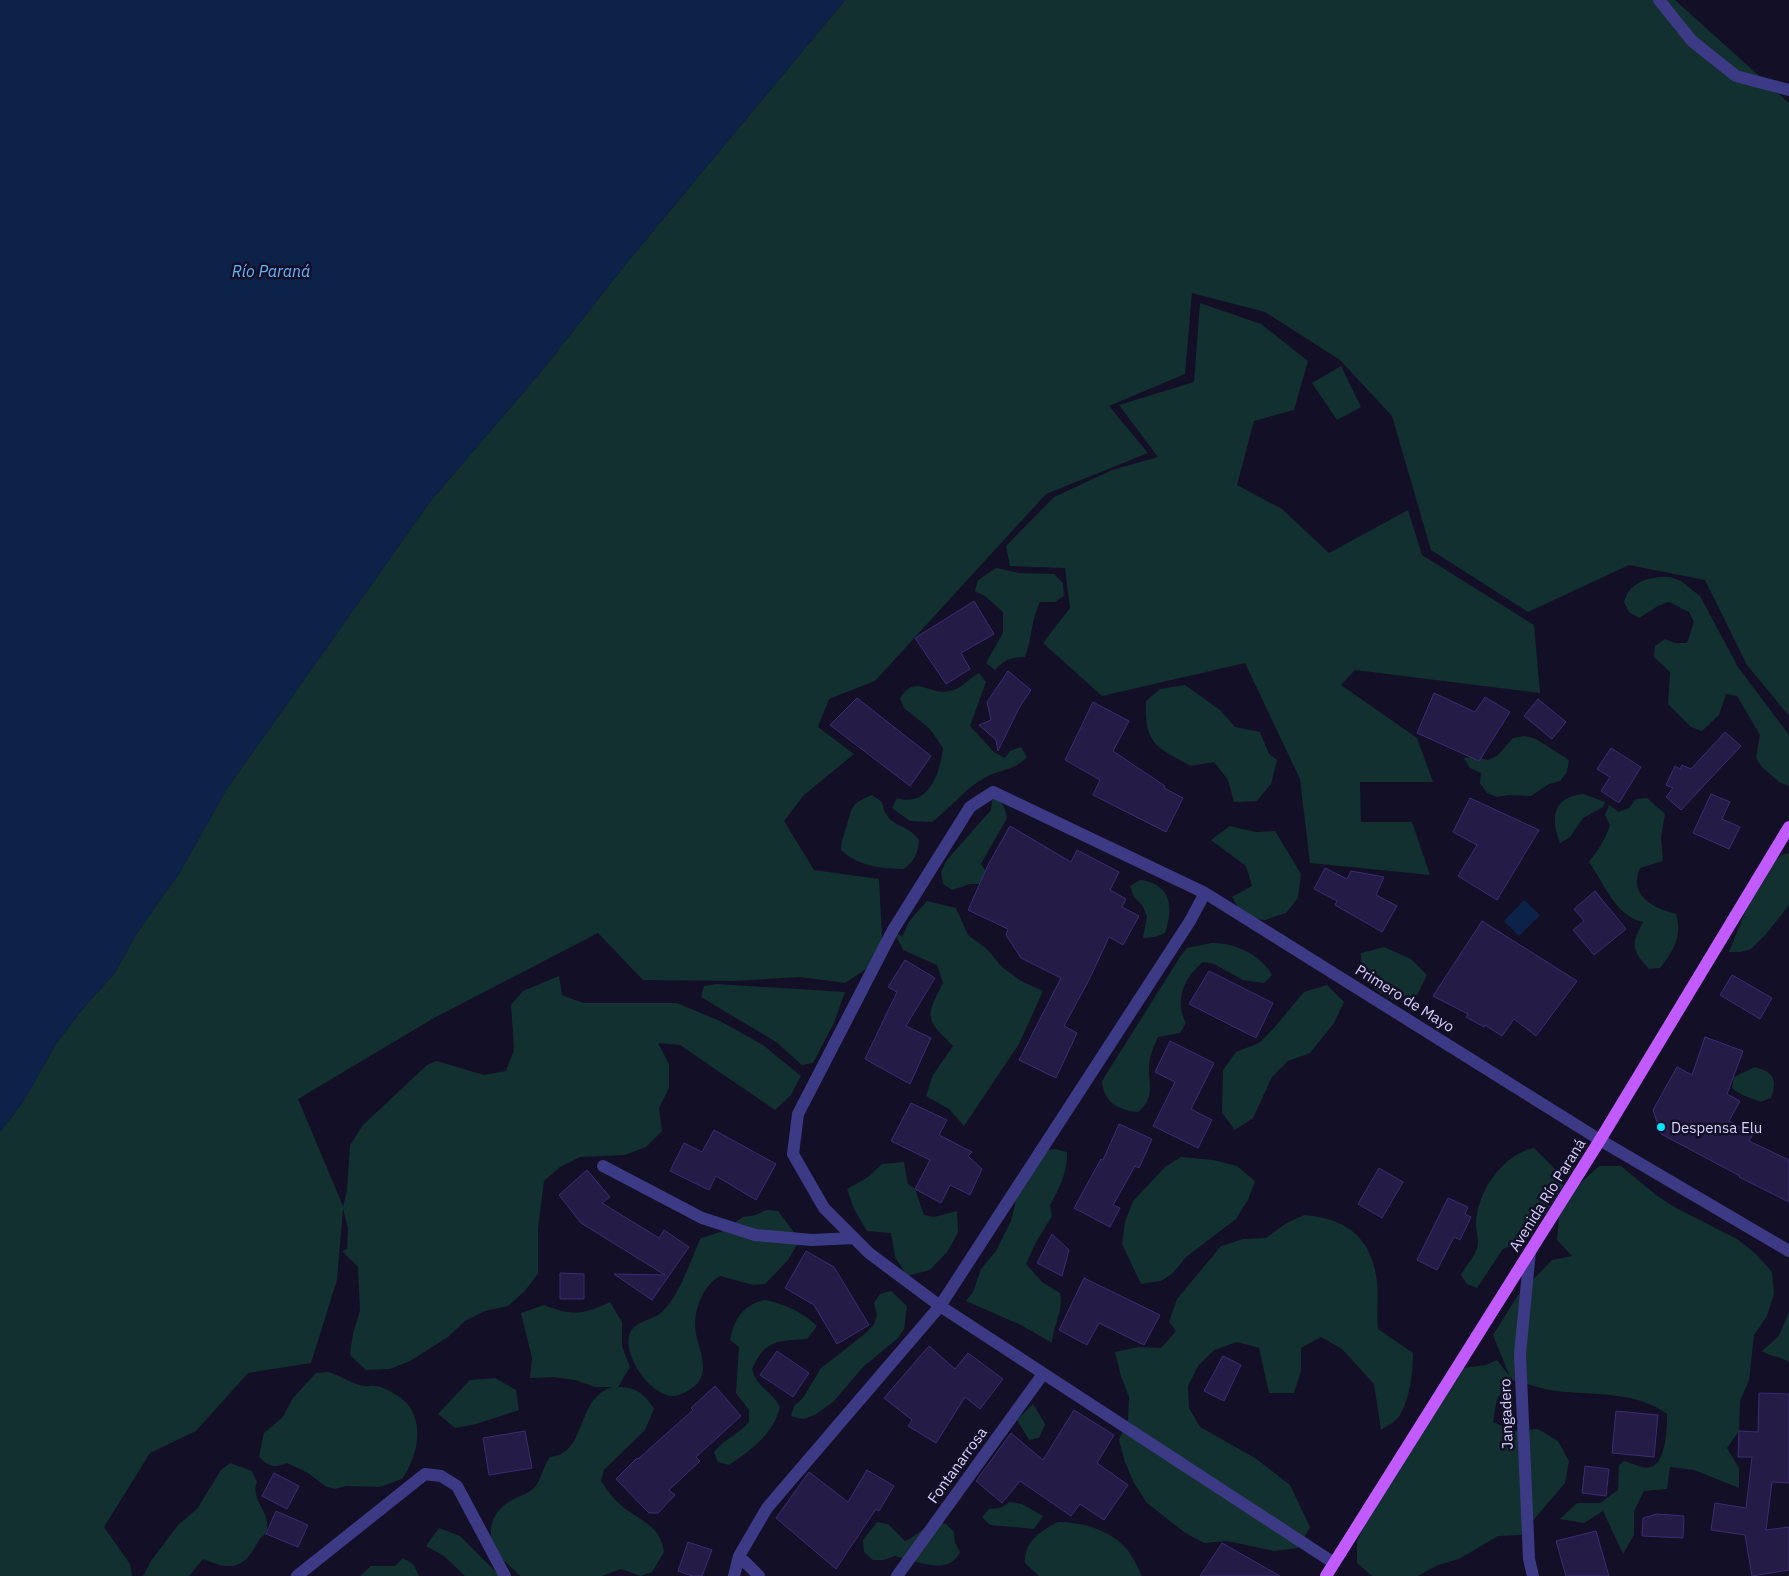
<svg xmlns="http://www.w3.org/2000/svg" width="1789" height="1576" font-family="'IBM Plex Sans',sans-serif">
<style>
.green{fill:#12302f}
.water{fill:#0c2248}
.building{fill:#241b47;stroke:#3b2d73}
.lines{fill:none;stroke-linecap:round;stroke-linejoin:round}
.minor{stroke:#3d3a85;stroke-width:12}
.major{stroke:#c25bff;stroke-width:12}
.poi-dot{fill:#00e5ff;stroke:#130f26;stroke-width:2}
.labels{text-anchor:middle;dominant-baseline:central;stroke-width:5;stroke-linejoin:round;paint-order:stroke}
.street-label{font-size:15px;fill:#d9d4ff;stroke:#130f26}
.poi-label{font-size:15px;fill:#d9d4ff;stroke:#130f26;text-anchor:start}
.water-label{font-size:16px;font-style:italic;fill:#62b6ff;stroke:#130f26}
</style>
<rect width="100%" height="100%" fill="#130f26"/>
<path class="green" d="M845,0H1675L1789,103V716L1747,665L1705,580L1629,565L1528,612L1431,550L1392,416L1340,360L1265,312L1192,293L1185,374L1109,406L1148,453L1046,494L875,681L829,699L818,727L854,754L804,795L784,821L814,870L879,879L883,958L845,983L800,977L734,981L643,980L598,933L434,1018L298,1099L343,1206L347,1191L350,1145L363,1125L427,1065L437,1061L484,1075L506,1071L514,1050L511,1005L523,991L559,976L562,995L583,1003H677L720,1021L763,1045L801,1076L791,1095L775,1110L680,1045L658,1043L669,1064V1088L659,1108L662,1131L646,1147L625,1155L580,1157L560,1167L544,1181L538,1228V1274L524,1292L508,1306L485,1311L465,1321L448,1337L410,1361L390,1369L366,1370L350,1355L353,1333L360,1311L358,1267L342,1251L347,1249L348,1228L343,1209L337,1280L311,1363L248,1373L196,1431L150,1453L104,1527L130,1564L132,1576H0V1132L23,1102L56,1044L85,1006L115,973L135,936L180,872L226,790L429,503L544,368L625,265Z
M1200,303L1261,324L1308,361L1294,410L1254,421L1237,485L1282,509L1329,553L1408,510L1422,555L1534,625L1540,693L1355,670L1341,685L1417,738L1433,782H1360L1361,822H1412L1430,875L1310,863L1300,779L1245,663L1102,696L1043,643L1070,608L1065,568L1010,566L1006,546L1054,497L1112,470L1158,457L1119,405L1194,382Z
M1341,366L1361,407L1337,420L1312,383Z
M996,568L1019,573L1054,574L1063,583L1064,596L1055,602H1040C1031,620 1032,639 1025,657C1011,657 1004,660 995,670L986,663L1003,633V612L985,596L975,591L978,580Z
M1659,577H1670L1681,581L1700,596L1738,667L1789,735V786L1779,782L1762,767L1756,758L1760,735L1737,696L1726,694L1719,715L1702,731L1691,727L1668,704L1670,672L1654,657L1655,646L1665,639L1675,643H1687L1694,622L1689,612L1669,602L1658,606L1639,618L1629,612L1624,602C1629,585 1642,579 1659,577Z
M979,673L986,682L970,726L994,752L1005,758L1010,751L1021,747L1027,757C1014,771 1001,769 986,777C965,788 951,808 932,822L910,821L892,808L897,798C928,808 940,774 943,748L930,729L904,708L900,698C917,673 927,696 949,691C962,689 968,679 979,673Z
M1185,685L1220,710L1235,727L1260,732L1269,754L1277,760L1271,784L1257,801L1234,802L1228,780L1214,762L1191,766C1156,747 1144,744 1146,701L1160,689Z
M1525,736L1536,739L1566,758L1569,761L1567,772L1560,781L1549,784L1531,796L1508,795L1497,797L1487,793L1480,783L1481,773L1470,768L1464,758L1476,757L1488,760L1498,755L1513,738Z
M993,792L1004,807L1007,818L981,864L987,873L981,884H970L952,890L943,884L941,872L946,861L991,810Z
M1583,794L1605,802L1603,807L1583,818L1570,837L1560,843C1550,818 1553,797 1583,794Z
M872,795L882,802C887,830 906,821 919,840C918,854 914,861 904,869C881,869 858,866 841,850C841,842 843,838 845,831C853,809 847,805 872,795Z
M1647,798L1665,814L1661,837L1663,861L1640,868C1628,896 1653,908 1676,914C1683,935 1673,952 1660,968L1649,969C1631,949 1631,945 1643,922C1616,917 1604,883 1589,862C1598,850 1605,840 1610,825L1605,815L1609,805L1619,812L1629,808L1636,799Z
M1230,826L1256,832L1275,831L1301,874L1298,898L1286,913L1265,920L1244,917L1232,897L1252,886L1246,866L1211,840Z
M1789,853V905L1767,933L1751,949L1740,952H1729L1754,890L1763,882L1773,863L1781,855Z
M1140,880C1171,884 1174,906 1165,933L1155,937L1143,938L1147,916L1142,905L1134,897L1130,886Z
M927,901L956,908L968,935L987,949L1002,967L1021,981L1043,991L1019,1044L964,1126L949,1109L926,1096L933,1075L953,1046C925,1018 925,1018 943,983L937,965L903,950L893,930L902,937L910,920Z
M1211,943C1233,942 1262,955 1272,975L1264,983L1243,980L1214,964L1203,962C1184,977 1174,1001 1186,1023L1180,1033L1158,1037C1153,1048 1148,1060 1149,1072C1150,1090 1153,1099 1138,1112C1118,1110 1104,1103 1102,1081L1180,957L1187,948Z
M1384,947L1411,959L1427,975L1417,995L1396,1002L1376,990L1362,975L1361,953Z
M716,984L845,992L834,1023L813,1063L802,1065L776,1042L701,997L704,986Z
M1327,985L1344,1002L1334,1023L1310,1053L1288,1061L1272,1077L1253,1118L1235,1130L1222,1113L1223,1070L1236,1052L1259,1043L1274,1028L1304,992Z
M1755,1067C1773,1072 1778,1079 1771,1098L1760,1102C1750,1097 1741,1096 1732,1088L1734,1077Z
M1534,1148L1560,1174L1563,1186L1532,1234L1524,1241L1503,1249L1477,1288L1467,1284L1461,1275C1466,1265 1474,1258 1477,1248C1480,1240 1475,1230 1476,1222C1478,1191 1503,1154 1534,1148Z
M1055,1149L1067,1152C1068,1170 1059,1190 1050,1205L1052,1216L1035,1244L1026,1264L1042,1282L1060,1293C1064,1311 1053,1325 1052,1343L1021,1325L966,1301L973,1292L981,1269L996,1251L1011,1221L1019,1187L1044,1151Z
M1181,1157L1213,1160L1237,1166L1255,1181L1248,1200L1236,1219L1186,1257L1173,1273L1161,1281L1141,1284L1122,1244L1125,1222L1133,1201L1165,1167Z
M904,1162L908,1184L915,1189L924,1215L934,1217L957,1211L958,1233L947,1252L930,1270L907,1276L895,1257L891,1233L867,1231L854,1209L847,1189L868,1177L882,1164Z
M1599,1166H1621L1656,1195L1676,1208L1737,1239L1756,1254L1772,1272L1774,1294L1767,1316L1754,1335L1749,1380L1740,1401L1739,1431L1727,1448L1739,1468V1488L1694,1470L1670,1467L1667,1489L1644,1491L1634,1511V1535L1623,1554L1603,1511L1584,1523L1560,1519L1577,1503H1600L1618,1490L1619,1465L1624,1461C1632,1463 1642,1469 1651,1467C1666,1463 1667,1427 1667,1414C1636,1391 1593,1395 1556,1391C1541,1389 1526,1383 1511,1380L1497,1399L1493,1422L1514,1431L1538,1429L1558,1441L1569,1461L1565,1483L1521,1535L1498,1536L1459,1559L1438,1565L1418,1576H1372L1357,1563V1541L1387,1479L1463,1368L1486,1365L1497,1360L1510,1377L1493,1335L1518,1295L1552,1260L1572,1256L1557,1240L1559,1217L1566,1196Z
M766,1210L778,1211L793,1231L798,1243L788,1260L765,1284L753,1285L720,1276C704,1285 696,1305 695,1324C695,1346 715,1372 692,1388C687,1391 682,1395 675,1396C652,1398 624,1358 629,1336C633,1320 653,1321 662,1312C682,1291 689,1263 701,1238L723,1231L743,1217L756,1215Z
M1304,1215C1347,1218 1373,1239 1377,1283C1379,1298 1376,1314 1378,1329L1413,1353C1413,1373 1410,1397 1400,1415C1397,1421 1387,1426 1381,1430L1374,1384L1342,1349L1321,1337L1301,1348V1371L1294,1393H1269L1259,1348L1237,1342L1214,1350L1198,1366L1188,1386L1189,1408L1200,1427L1255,1458L1290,1485L1310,1527L1298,1548L1274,1551L1227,1541L1204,1543L1184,1532L1147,1503L1134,1483L1125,1462L1119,1440L1128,1419L1129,1397L1121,1376L1115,1352L1138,1347L1161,1348L1176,1331L1169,1322L1177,1299L1221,1246L1243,1239L1266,1238L1285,1224Z
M891,1291L907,1306L904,1329L898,1338L863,1367L834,1401L815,1415L803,1419L791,1416L794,1406L803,1398L821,1368L866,1333L874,1324L877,1315L874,1303L880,1294Z
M765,1300C785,1304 802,1312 817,1326L807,1339C777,1341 765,1340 752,1369C757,1388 771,1390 780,1407C773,1435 751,1450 729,1465L718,1462L714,1452C724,1439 739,1434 749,1422V1410L736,1393L739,1347L730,1340C734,1319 744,1304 765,1300Z
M610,1302L622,1322V1346L630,1367L618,1387C636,1387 645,1394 654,1409L645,1430L604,1470L601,1481C608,1492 617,1503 627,1510C645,1523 661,1528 664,1552L652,1572L641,1576L621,1569L602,1576H520C513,1568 504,1562 498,1554C485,1537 490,1515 507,1503C515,1497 527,1495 534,1488C541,1481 543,1466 550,1457C553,1456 558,1456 561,1454C585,1443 579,1396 613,1387H595L575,1380L553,1377L530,1378L532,1358L521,1313L544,1305C572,1316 583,1315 610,1302Z
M1789,1312V1362C1780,1356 1771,1357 1762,1351L1779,1336Z
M328,1372C340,1375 352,1384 364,1386C367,1387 372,1385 375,1386C381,1386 388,1390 393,1393C427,1410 421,1452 402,1479L380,1487L346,1486L335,1489L325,1486L308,1473L287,1463C274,1468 267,1467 259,1456L264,1433L282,1418L293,1398L316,1373Z
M495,1378L516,1390L519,1410L476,1424L455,1428L438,1414L470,1380Z
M1033,1404L1045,1424L1039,1438L1029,1440L1017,1420Z
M230,1463L252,1471L257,1482C251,1497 264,1507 267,1521C268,1525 267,1530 266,1534C259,1537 258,1543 254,1549C240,1572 224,1568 203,1559L189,1576H143L151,1561L178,1525L197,1509L221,1470Z
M1010,1502L1022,1504L1043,1516L1034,1529L990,1525L982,1517L989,1509L1000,1508Z
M934,1521L946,1524L954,1532L955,1543L960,1552C949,1576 919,1562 895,1556L884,1560H873L864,1552L863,1540L877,1522L888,1524L905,1541C917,1536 924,1527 934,1521Z
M1058,1522C1081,1522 1107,1529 1124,1546C1132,1554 1137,1566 1142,1576H1039L1025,1563C1024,1542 1040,1531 1058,1522Z
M439,1528L460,1536L500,1576H465L444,1556L426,1546Z
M403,1558L413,1564L419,1576H360L371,1566H395Z"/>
<path class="water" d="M0,0H845L625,265L544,368L429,503L226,790L180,872L135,936L115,973L85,1006L56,1044L23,1102L0,1132Z
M1524,900L1540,915L1519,936L1504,921Z"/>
<path class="building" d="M974,601L994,634L961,653L970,669L946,684L915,638Z
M1008,671L1031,690L1019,708L998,751L996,740L979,725L991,720L987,702Z
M1434,693L1475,712L1485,697L1510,712L1479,761L1417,733Z
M857,698L931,756L910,786L830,725Z
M1538,699L1566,722L1552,739L1524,716Z
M1093,702L1129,721L1113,751L1165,786L1164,788L1183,798L1166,832L1093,795L1100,780L1065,760Z
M1725,732L1741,746L1681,810L1666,797L1673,788L1666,785L1675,766L1680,769L1682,765L1691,769Z
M1611,748L1641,767L1619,803L1601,791L1610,777L1597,769Z
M1711,794L1730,802L1722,819L1740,827L1729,849L1693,833Z
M1470,798L1539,830L1497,900L1458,876L1477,845L1453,832Z
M1010,826L1071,862L1077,850L1119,872L1110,890L1126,899L1122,907L1139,916L1123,945L1109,937L1089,980L1064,1026L1077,1033L1056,1078L1019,1060L1061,978L1021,958L1006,935L1008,929L968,910L988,865Z
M1325,868L1347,879L1351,871L1384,877L1376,895L1397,906L1382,932L1335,905L1337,901L1314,889Z
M1595,891L1626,929L1594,955L1573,930L1584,921L1574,909Z
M1482,921L1577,981L1536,1036L1514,1019L1502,1036L1485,1025L1484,1027L1466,1017L1468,1014L1433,996Z
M905,960L935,978L906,1026L931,1038L910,1084L865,1059L897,992L888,987Z
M1209,971L1273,1003L1256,1038L1189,1004Z
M1732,975L1772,998L1760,1019L1720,995Z
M1705,1037L1743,1051L1727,1094L1740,1101L1729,1121L1753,1134L1749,1141L1789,1160V1202L1739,1177L1740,1176L1661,1134L1653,1110L1677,1067L1692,1075Z
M1170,1041L1214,1063L1191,1109L1212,1120L1198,1148L1153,1126L1175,1082L1155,1072Z
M911,1103L947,1120L939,1135L972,1152L968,1156L982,1169L970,1195L950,1185L941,1203L915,1189L930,1160L891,1141Z
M1119,1124L1152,1139L1139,1168L1135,1166L1113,1205L1120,1208L1110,1227L1074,1208L1101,1159L1103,1160Z
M714,1130L776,1164L756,1200L716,1176L709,1190L670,1171L684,1143L702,1152Z
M1379,1168L1403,1182L1382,1218L1358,1204Z
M587,1170L610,1197L602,1203L659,1238L664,1230L689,1247L652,1300L614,1274L665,1275L581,1223L559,1195Z
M1448,1198L1468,1207L1465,1214L1471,1217L1460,1240L1454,1237L1437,1270L1417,1260Z
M1052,1234L1069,1250L1062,1276L1037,1263Z
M806,1251L834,1267L869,1325L837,1344L814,1305L785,1288Z
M560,1273L584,1274V1299H560Z
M1084,1278L1160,1315L1144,1345L1099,1323L1087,1345L1059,1330Z
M929,1346L955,1369L968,1353L1003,1379L980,1409L965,1397L936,1443L908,1426L912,1420L884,1398Z
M777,1351L809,1373L793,1397L760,1375Z
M1223,1356L1241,1365L1224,1401L1204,1391Z
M715,1386L741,1416L696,1457L700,1461L669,1490L675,1495L658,1513H649L616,1479L637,1458L638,1459L693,1410L691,1408Z
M1759,1393L1789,1394V1483L1772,1482L1766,1530L1789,1527V1570L1752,1576L1745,1535L1711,1530L1715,1503L1746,1508L1752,1457H1738L1739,1431L1758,1432Z
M1074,1410L1114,1435L1097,1463L1128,1485L1104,1520L1080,1504L1071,1516L1020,1481L1002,1503L976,1481L1011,1433L1043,1460Z
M1616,1411L1658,1415L1654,1457L1612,1453Z
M525,1431L532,1468L489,1475L483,1438Z
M1585,1466L1609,1469L1606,1496L1582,1493Z
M867,1470L894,1486L879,1511L876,1509L836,1569L776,1518L809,1472L848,1502Z
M274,1473L299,1486L287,1509L262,1496Z
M276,1511L308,1525L298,1547L266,1534Z
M1657,1514L1684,1516L1683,1538L1642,1536L1643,1518Z
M1596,1531L1609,1576H1566L1556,1541Z
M688,1542L712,1550L702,1576H692L678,1571Z
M1222,1543L1280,1576H1200Z"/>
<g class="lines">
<path class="minor" d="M1659,0L1692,41L1736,76L1789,90
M603,1166L702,1218L755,1235L812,1240L854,1238
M1530,1251L1520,1354L1529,1559L1533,1576
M739,1556L759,1576
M1334,1563L940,1306L869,1253L824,1208L793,1154L798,1114L893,930L970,807L993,792L1205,893L1600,1140L1789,1251
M297,1576L425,1474L441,1476L457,1486L505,1576
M734,1576L739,1556L767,1508L940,1306L1190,921L1205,893
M897,1576L1043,1374"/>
<path class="major" d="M1326,1576L1600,1140L1789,827"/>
</g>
<circle class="poi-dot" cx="1661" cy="1127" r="5"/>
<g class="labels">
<g class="street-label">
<text transform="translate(1405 998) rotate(32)">Primero de Mayo</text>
<text transform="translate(1547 1195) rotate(-58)">Avenida Río Paraná</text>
<text transform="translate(1506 1414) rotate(-92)">Jangadero</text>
<text transform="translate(957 1465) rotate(-54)">Fontanarrosa</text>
</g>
<g class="poi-label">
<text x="1671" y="1127">Despensa Elu</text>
</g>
<g class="water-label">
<text x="271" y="271">Río Paraná</text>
</g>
</g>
</svg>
